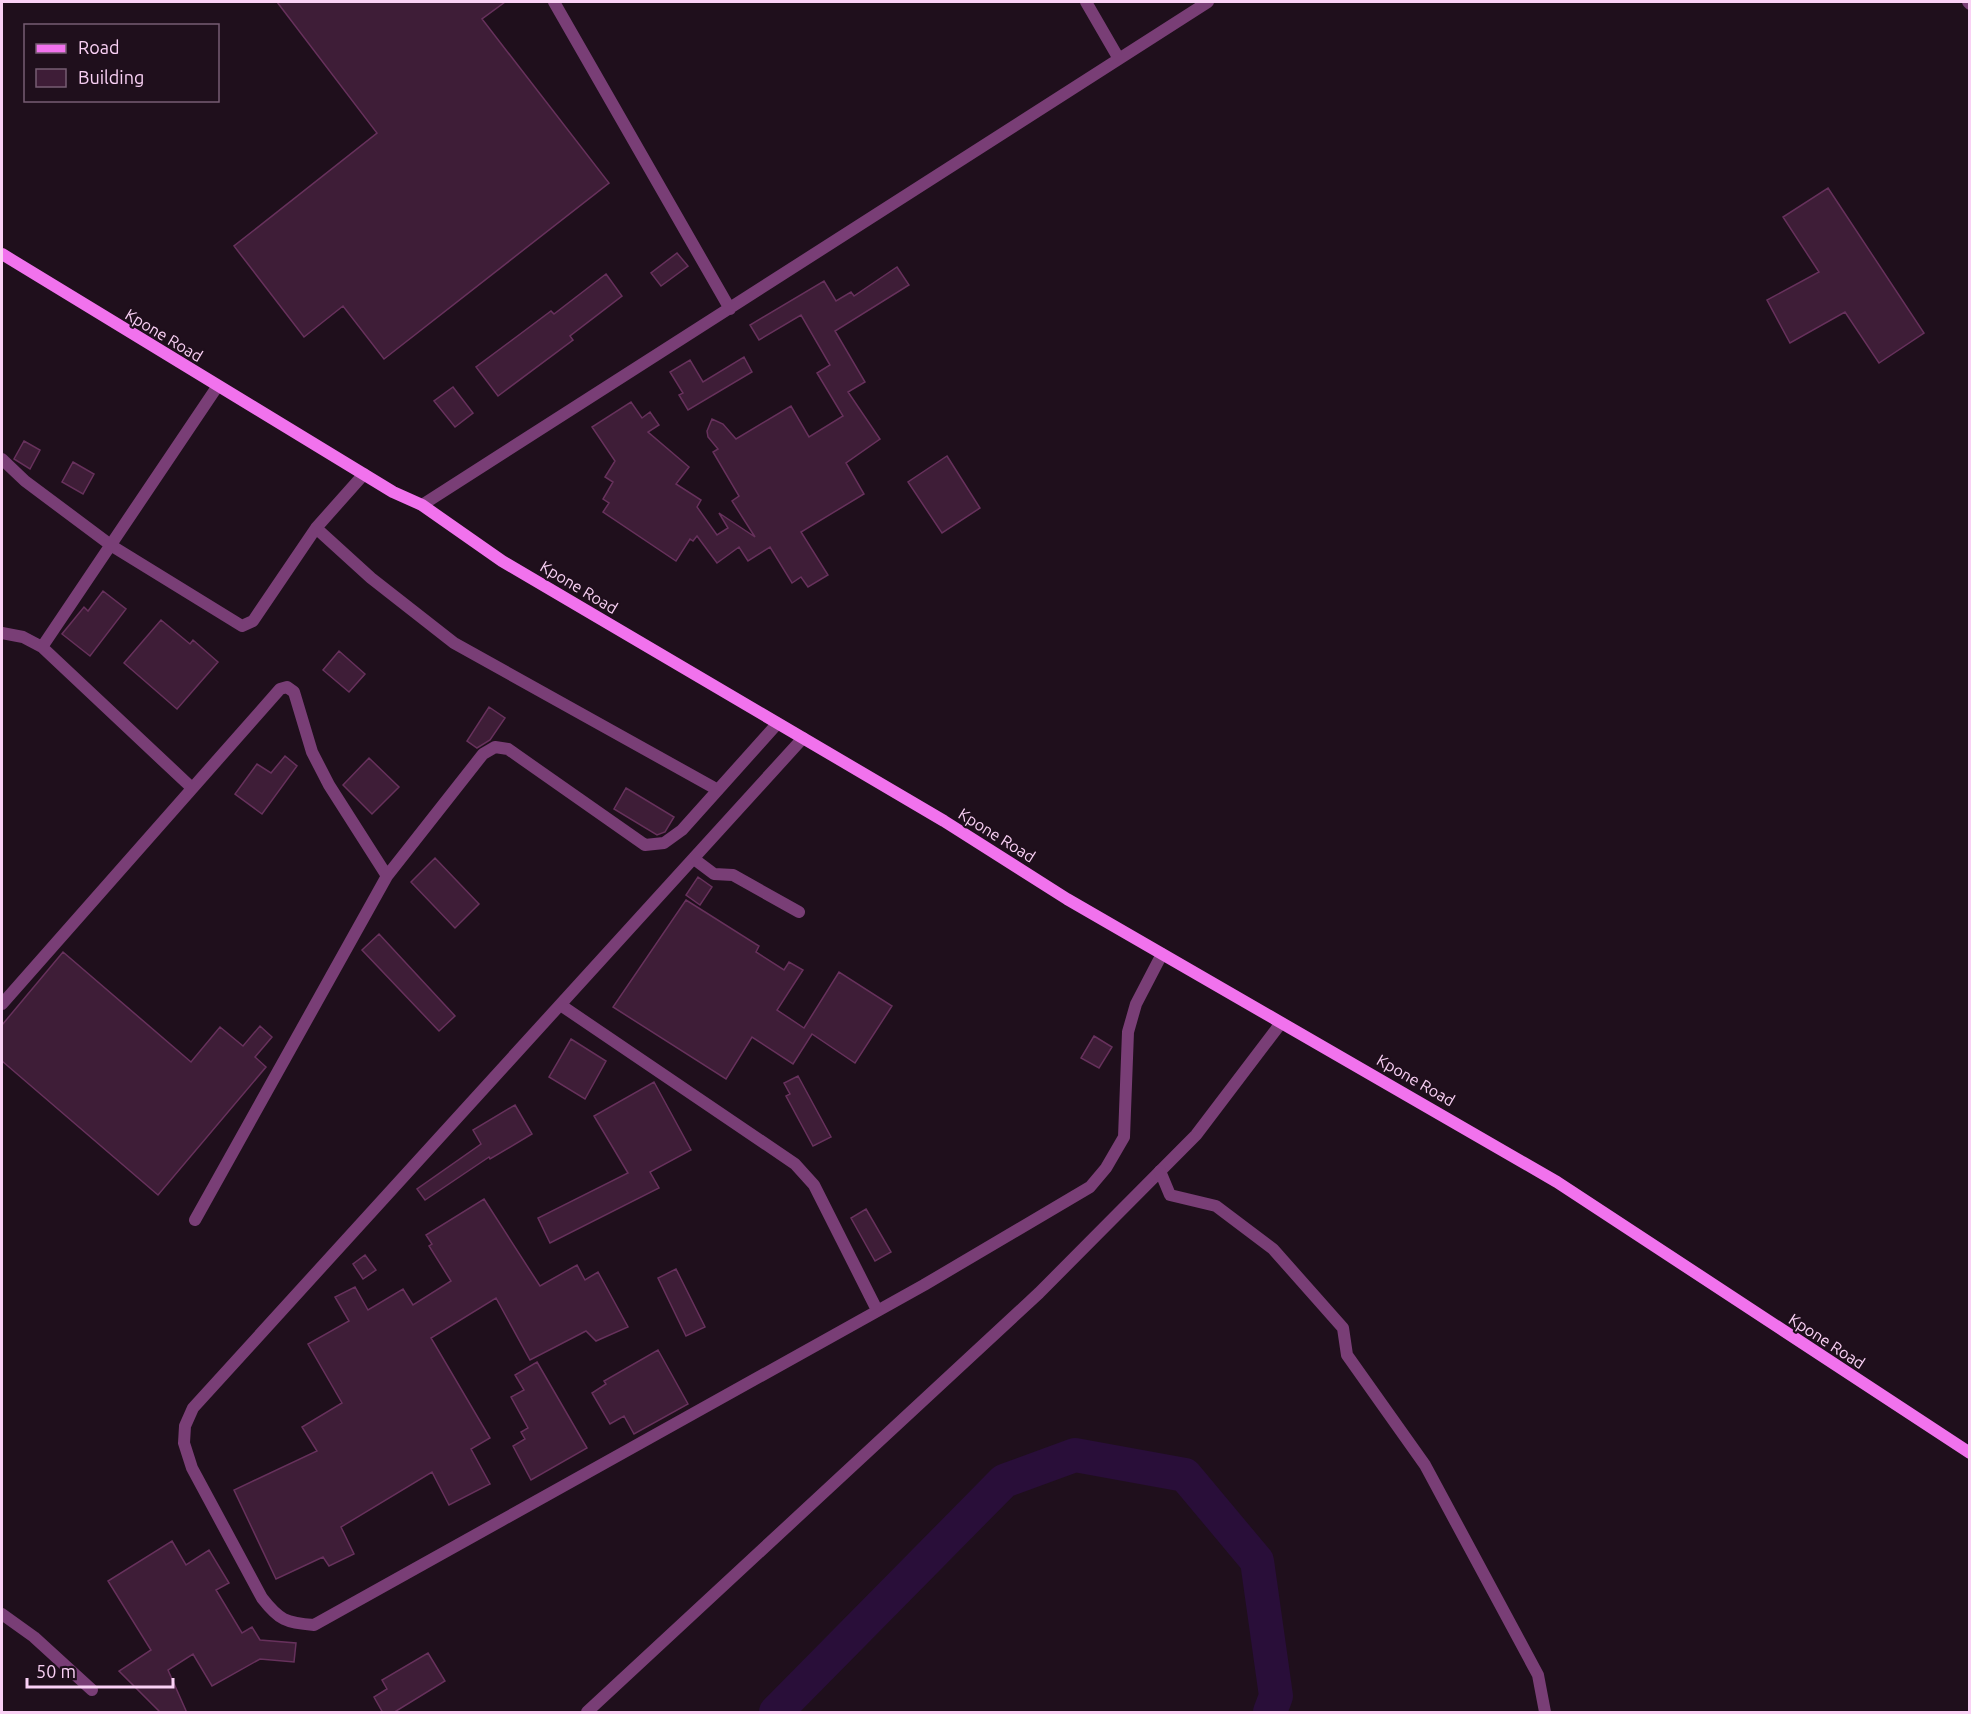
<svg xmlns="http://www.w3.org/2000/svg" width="1971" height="1714" font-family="Ubuntu,sans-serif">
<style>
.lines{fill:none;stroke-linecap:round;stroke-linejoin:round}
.river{stroke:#290e39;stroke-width:34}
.building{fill:#3e1d37;stroke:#67315c;stroke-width:1.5}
.service{stroke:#793e76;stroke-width:12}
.minor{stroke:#793e76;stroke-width:12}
.secondary{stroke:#f172ed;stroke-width:12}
.labels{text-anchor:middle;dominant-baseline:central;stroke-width:4.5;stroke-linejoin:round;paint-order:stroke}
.street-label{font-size:16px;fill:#fad1f5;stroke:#1f0f1c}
</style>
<rect width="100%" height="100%" fill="#1f0f1c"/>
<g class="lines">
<path class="river" d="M776,1712L1004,1481L1075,1455L1185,1475L1257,1561L1276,1696L1270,1712"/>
</g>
<path class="building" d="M277,2H505L482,19L609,183L384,359L343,306L304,337L234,246L377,133Z
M1828,188L1924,333L1879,363L1845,312L1790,343L1767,300L1819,272L1783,217Z
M677,253L688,266L661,286L651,273Z
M897,267L909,285L835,331L865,382L848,392L880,439L846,463L864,494L801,532L828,575L808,587L801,577L792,583L770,547L748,561L739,547L717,563L697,536L693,541L690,539L676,561L603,512L609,503L603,499L613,482L605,477L615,461L592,427L631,402L642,418L650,412L659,425L648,432L689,467L676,484L701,500L697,507L717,535L728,528L719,513L755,537L732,501L739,496L713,452L718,449L708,437L707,431L712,419L723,424L736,439L791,406L809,437L843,416L817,373L830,365L801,315L759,340L750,325L824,281L836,301L851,292L854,296Z
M606,274L622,296L570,336L573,340L498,396L476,367L551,311L554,314Z
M744,357L752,372L688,410L679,395L683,393L670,372L690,360L703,382Z
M453,387L473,413L455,427L434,401Z
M24,441L40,450L30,469L14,459Z
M947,456L980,508L942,533L908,482Z
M73,462L94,474L83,494L62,482Z
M103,591L126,609L90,656L62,634L84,607L88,611Z
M161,620L190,644L193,640L218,662L177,709L124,663Z
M339,651L365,674L349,692L323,670Z
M489,707L505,718L490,740L477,748L467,741Z
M285,756L297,766L262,814L235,794L257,764L271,773Z
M369,758L399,787L372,814L343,785Z
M626,788L674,817L665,832L657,835L614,809Z
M435,858L479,904L455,928L411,882Z
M698,877L712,887L700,905L686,895Z
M686,900L759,946L756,952L784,970L789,962L803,970L777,1010L804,1028L839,972L892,1006L855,1063L812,1034L793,1064L752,1037L726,1079L613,1007Z
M379,934L455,1016L439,1031L362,950Z
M63,952L191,1062L220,1027L243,1046L260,1026L272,1037L255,1057L266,1067L158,1195L2,1061V1025Z
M1094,1036L1112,1047L1099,1068L1081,1058Z
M571,1039L606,1061L585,1099L549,1077Z
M798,1076L831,1137L813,1146L786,1096L790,1094L784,1083Z
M654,1082L691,1150L650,1172L659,1188L550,1243L538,1218L628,1173L594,1116Z
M515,1105L532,1134L490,1159L489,1157L425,1200L417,1189L481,1144L473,1130Z
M484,1199L540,1286L577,1265L585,1280L598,1272L628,1327L596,1341L586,1331L530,1360L496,1298L431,1338L490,1438L471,1449L490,1484L449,1505L432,1472L341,1527L354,1554L329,1566L323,1557L276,1579L234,1490L317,1451L302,1427L342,1403L308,1344L349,1321L335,1297L355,1287L368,1310L403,1289L413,1305L451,1281L429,1246L432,1244L426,1235Z
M866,1209L891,1252L875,1261L851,1218Z
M365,1255L376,1270L363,1279L353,1264Z
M676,1269L705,1327L686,1336L658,1278Z
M658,1350L688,1404L634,1434L624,1416L610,1424L592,1393L606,1384L604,1381Z
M537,1362L587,1448L531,1480L513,1446L525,1439L521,1432L528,1428L511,1397L524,1390L515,1375Z
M172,1541L186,1565L209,1550L229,1583L216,1590L242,1633L252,1627L260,1640L296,1643L294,1662L260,1659L212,1686L193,1654L168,1670L187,1713H161L119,1671L151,1650L108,1581Z
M428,1653L445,1681L393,1713H383L374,1697L387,1689L382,1680Z"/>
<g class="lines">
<path class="service" d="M554,2L730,309
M1086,2L1119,59
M2,459L25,481L112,546L242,626L253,621L316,528L364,474
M422,505L1208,2
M316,528L371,578L454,643L718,790
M2,633L23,637L42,647L192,788
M42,647L217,387
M803,738L193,1408L185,1426L184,1443L192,1468L262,1598C279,1620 286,1623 314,1625L924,1285L1090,1187L1106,1168L1124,1137L1128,1032L1136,1004L1162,954
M694,859L714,874L733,875L799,912
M2,1004L280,689L287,687L294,692L312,752L329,785L387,876
M562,1006L795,1164L814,1185L877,1310
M195,1220L387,876L483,754L495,747L508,749L645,845L664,843L682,830L777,724
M2,1614L34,1637L92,1690
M587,1712L1039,1293L1196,1135L1281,1023"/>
<path class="minor" d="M1968,2L1970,4
M1160,1171L1170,1195L1216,1206L1273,1249L1343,1328L1347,1355L1425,1465L1538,1675L1545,1712"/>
<path class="secondary" d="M2,254L393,492L422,505L502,561L944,821L1067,899L1557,1182L1970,1453"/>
</g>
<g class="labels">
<g class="street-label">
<text transform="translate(164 335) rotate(31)">Kpone Road</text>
<text transform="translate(579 587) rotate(31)">Kpone Road</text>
<text transform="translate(997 835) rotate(32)">Kpone Road</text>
<text transform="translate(1416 1080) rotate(30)">Kpone Road</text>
<text transform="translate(1827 1341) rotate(33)">Kpone Road</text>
</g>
</g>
<rect width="1971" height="1714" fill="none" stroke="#fad1f5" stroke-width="6"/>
<rect x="24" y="24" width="195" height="78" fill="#1f0f1c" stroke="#775d73" stroke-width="1.5"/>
<rect x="36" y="44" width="30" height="9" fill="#f172ed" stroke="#775d73" stroke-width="1.5"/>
<text x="78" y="54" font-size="18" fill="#fad1f5">Road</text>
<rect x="36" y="69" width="30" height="18" fill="#3e1d37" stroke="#775d73" stroke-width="1.5"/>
<text x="78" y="84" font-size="18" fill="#fad1f5">Building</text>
<path d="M27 1678v9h146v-9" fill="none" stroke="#fad1f5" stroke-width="3"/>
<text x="36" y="1678" font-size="18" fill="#fad1f5" stroke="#1f0f1c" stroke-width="4.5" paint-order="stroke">50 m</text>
</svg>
